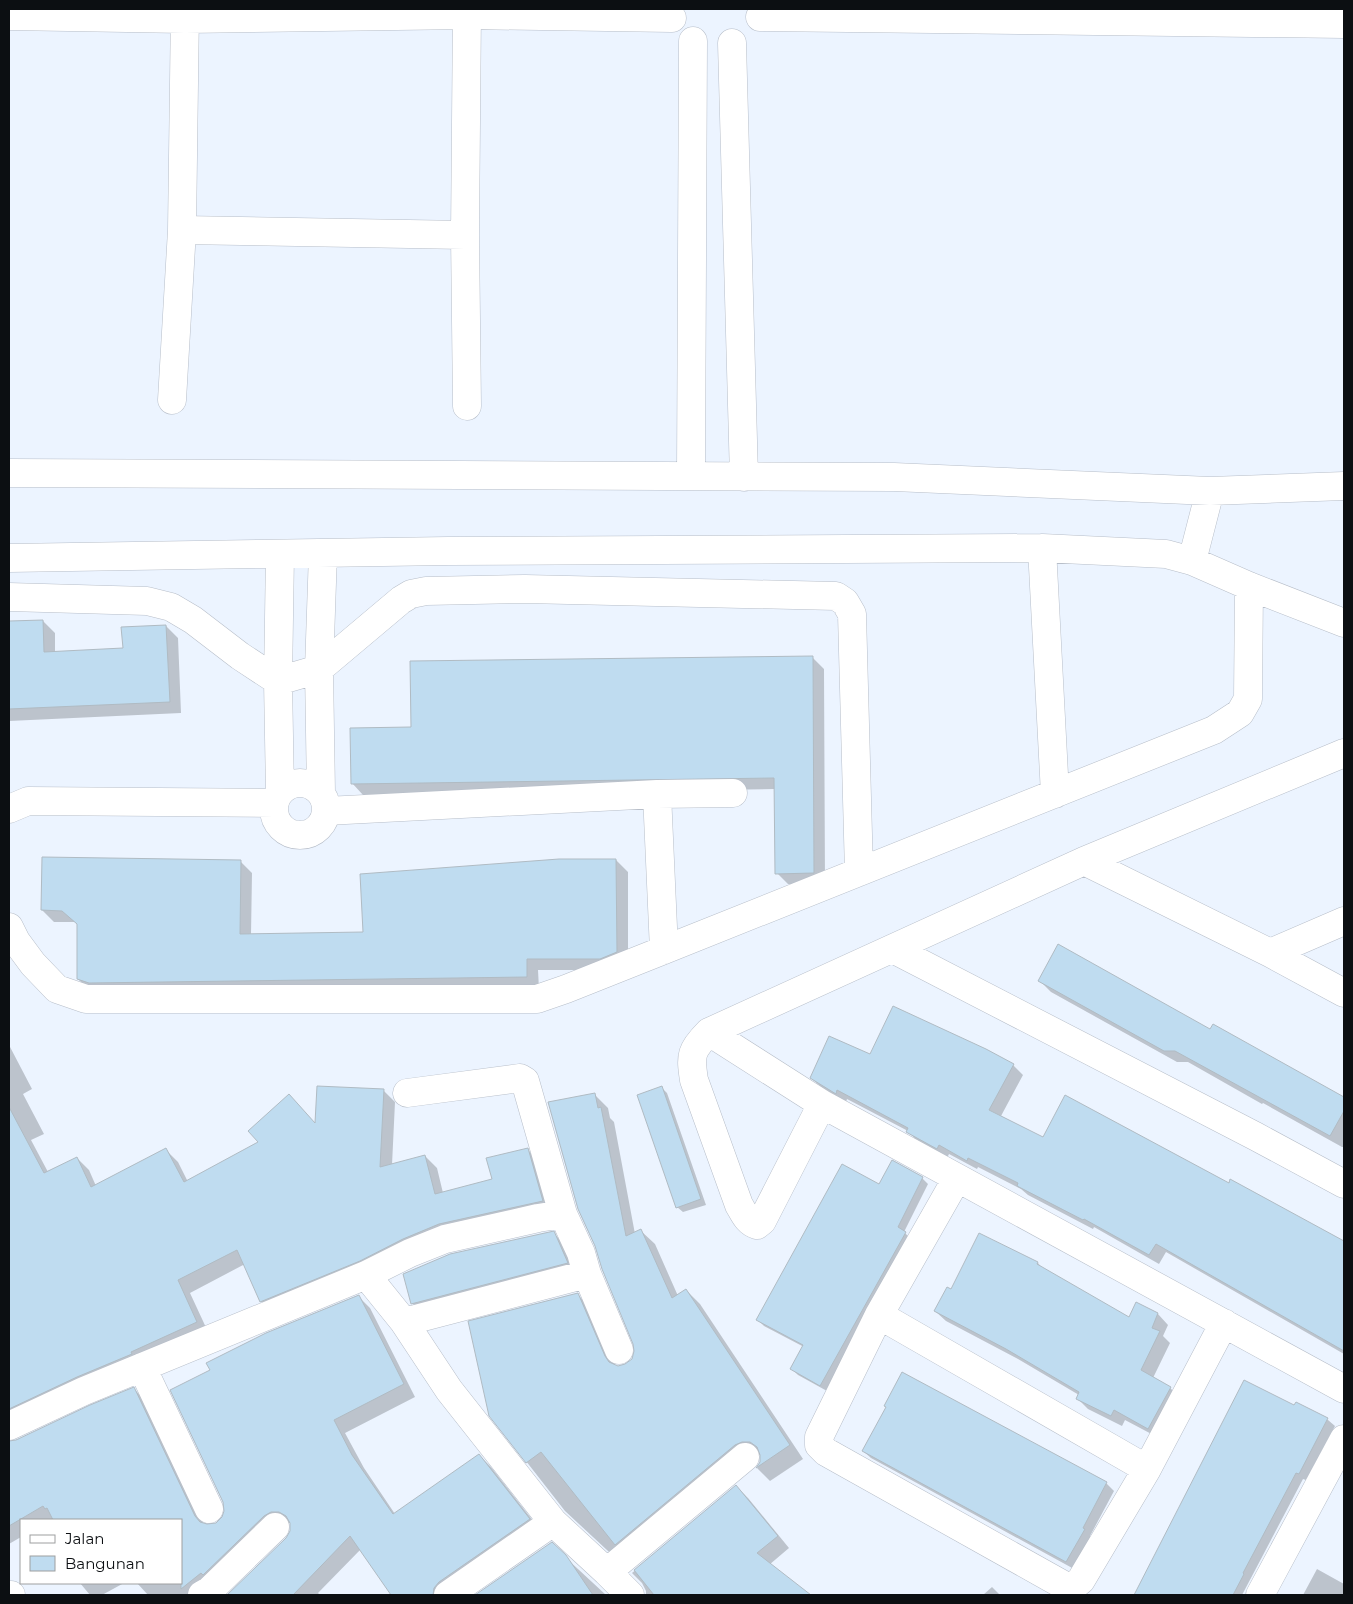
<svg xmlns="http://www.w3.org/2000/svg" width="1353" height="1604" font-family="Montserrat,sans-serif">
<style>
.shadow{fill:#0003}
.building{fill:#bfdcf0;stroke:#b0bbc3}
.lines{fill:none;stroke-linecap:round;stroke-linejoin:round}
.minor-casing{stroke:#b7bec9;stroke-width:29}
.minor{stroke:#fff;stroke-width:28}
</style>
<rect width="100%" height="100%" fill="#ecf4ff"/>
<path class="shadow" d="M43,621L55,633V652L124,649L166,626L178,638L181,713L9,721V622Z
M812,657L824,669L825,884H788L777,873L775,789L363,795L352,783L412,728Z
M616,860L628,872V964L612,970H538L539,989L90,991L78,979V925L75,922H54L42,910L240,861L252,873L251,935L365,934Z
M1039,980L1211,1030L1213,1026L1344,1098V1147H1342L1263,1103L1262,1104L1188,1062H1177L1051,992Z
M9,1045L32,1089L23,1094L44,1134L31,1140L48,1172L77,1158L89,1170L96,1186L166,1150L178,1162L188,1182L316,1125L383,1090L395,1102L392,1165L425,1156L437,1168L443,1193L493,1180L527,1149L539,1161L554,1213L273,1313L261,1301L245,1264L190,1293L209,1334L9,1428Z
M986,1050L1013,1065L1023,1075L1001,1116L1043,1138L1229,1184L1231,1181L1344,1243V1354L1166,1252L1159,1264L1094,1227L1093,1229L1028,1195L1021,1189L978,1167L977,1169L949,1154L947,1158L917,1141L908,1131L847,1099L846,1102L821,1087L811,1078L870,1056Z
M662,1088L667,1093L706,1205L683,1212L677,1207Z
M594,1094L608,1108L610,1118L614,1122L635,1234L641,1231L655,1244L678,1296L686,1290L700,1304L803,1459L770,1481L757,1468L761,1462L762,1455H756L622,1564L565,1511L490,1415L577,1294L591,1308L616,1367L625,1366L632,1361L636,1353Z
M922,1178L928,1184L904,1232L911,1239L827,1391L798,1375L792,1369L804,1347L764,1326L758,1320L879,1186Z
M553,1233L571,1250L584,1280L430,1321L412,1303Z
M980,1235L1038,1263L1042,1268L1129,1319L1136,1304L1158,1314L1168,1325L1163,1336L1170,1343L1153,1378L1170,1388L1181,1398L1159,1438L1125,1420L1122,1426L1088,1409L1077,1398L1079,1395L1018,1359L946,1321L935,1311L952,1291Z
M358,1296L370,1308L415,1397L345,1433L364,1468L395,1514L479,1455L491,1467L541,1531L450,1595H392L361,1549L318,1593L320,1595H229L287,1539L291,1531V1523H284L205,1595H148L137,1583H181V1520H55L54,1519L52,1520H21V1537L9,1544V1442L16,1441L134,1389L146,1401L204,1525L216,1524L223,1518Z
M903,1373L1106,1483L1114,1491L1090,1536L1091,1537L1074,1569L871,1458L863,1451L887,1407Z
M1244,1381L1295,1407L1297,1403L1328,1420L1335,1426L1306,1480L1303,1479L1242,1595H1136Z
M736,1486L748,1498L789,1548L769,1565L809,1595H646V1591L642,1583L632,1573Z
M551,1544L606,1595H477Z
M1317,1569L1344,1584V1595H1303Z
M80,1583H124L102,1595H90Z
M992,1587L1000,1595H983Z"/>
<path class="building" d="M43,620L44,652L123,648L121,627L166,625L170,702L9,709V621Z
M813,656L814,873L775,874L774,778L351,784L350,728L411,727L410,661Z
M42,857L241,860L240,934L363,932L360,874L559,859H616L617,952L600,959H527V977L89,983L77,979V924L62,911L41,910Z
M1058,944L1210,1029L1213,1024L1344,1097V1111L1330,1136L1175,1051H1164L1038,981Z
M893,1006L986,1049L1014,1064L989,1110L1043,1137L1065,1095L1229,1183L1230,1179L1344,1241V1351L1156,1244L1149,1255L1084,1219L1083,1220L1017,1186L1018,1183L968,1158L967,1161L939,1145L937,1149L906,1132L908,1128L837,1090L836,1094L810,1078L829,1036L870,1054Z
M317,1086L384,1089L380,1167L425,1155L435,1194L492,1179L486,1158L528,1148L543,1201L439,1224L403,1239L360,1261L260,1302L237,1250L178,1280L197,1322L131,1352L132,1354L77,1377L9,1409V1107L44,1173L77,1157L91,1187L166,1148L184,1182L258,1142L248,1131L289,1094L315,1123Z
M662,1086L701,1199L676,1208L637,1095Z
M595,1093L598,1108L601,1107L626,1236L641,1229L672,1298L686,1289L790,1445L756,1468L760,1462V1455L757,1447L750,1442H742L735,1445L615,1545L541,1452L526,1463L489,1416L468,1321L578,1293L605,1356L609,1362L618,1366L625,1364L632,1359L634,1351L633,1344L602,1269L595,1246L578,1209L548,1102Z
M892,1160L923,1177L898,1227L906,1232L820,1386L790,1369L803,1345L756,1320L842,1164L879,1184Z
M554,1231L568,1263L411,1304L403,1274L450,1254Z
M979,1233L1038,1262L1037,1264L1129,1317L1136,1302L1158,1313L1152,1328L1160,1331L1141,1370L1171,1387L1148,1429L1114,1410L1111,1416L1076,1399L1079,1392L1006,1349L934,1311L947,1287L951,1289Z
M359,1295L404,1384L334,1420L352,1455L393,1514L479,1454L530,1519L439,1582L434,1588L433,1595H391L350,1536L293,1595H227L286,1538L290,1531V1523L286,1516L279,1512H271L264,1516L203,1575L201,1573L181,1589V1520H53L47,1508L45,1509L43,1506L9,1526V1441L16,1440L90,1405L134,1387L195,1516L200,1522L207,1524L216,1523L222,1517L224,1511L223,1502L170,1390L210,1370L206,1363L266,1333Z
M902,1372L1107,1482L1083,1528L1085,1529L1066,1562L862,1451L886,1407L884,1406Z
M1244,1380L1294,1405L1296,1402L1328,1418L1299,1474L1296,1473L1243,1573L1244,1574L1233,1595H1134Z
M736,1485L778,1536L757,1553L811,1595H654L634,1570Z
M552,1542L566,1555L593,1595H475Z"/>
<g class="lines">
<defs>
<path id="minor" d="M9,16L185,19L467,15L672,18
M760,17L1344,24
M732,43L744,477
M182,230L465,235
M172,400L182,230L185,9
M467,406L465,235L467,9
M9,473L894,477L1210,491L1344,486
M691,476L693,41
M1042,548L1055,794
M280,554L278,681L280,792
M9,558L448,551L1042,548L1166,554L1192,561L1249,586L1344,623
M1192,561L1210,491
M9,597L147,601L171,607L193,620L240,656L278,681L319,669L401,600L411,594L426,591L525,589L836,596L845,602L852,614L859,872
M1344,753L1084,861L709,1032L822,1104L1344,1389
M274 809a26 26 0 1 1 52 0a26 26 0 1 1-52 0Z
M321,793L319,669L323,553
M657,794L664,950
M9,809L28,801L274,803
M326,811L657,794L733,793
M1084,861L1270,953L1344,921
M9,927L16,941L33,964L57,989L86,999H537L566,989L664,950L1214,730L1240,713L1248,699L1249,586
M893,949L1255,1136L1344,1184
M1270,953L1344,993
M709,1032C691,1050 690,1055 694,1080L739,1205C744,1213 747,1222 757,1225L762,1221L822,1104
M407,1093L520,1078L525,1081L563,1214
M957,1178L879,1315L819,1437V1445L826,1452L1067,1587L1075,1585L1081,1580L1147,1469L1224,1323
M366,1275L410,1253L445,1239L538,1218L563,1214L581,1253L587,1274L619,1350
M879,1315L1147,1469
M404,1322L587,1274
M142,1367L209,1509
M9,1426L84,1391L366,1275L404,1322L449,1390L553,1522L607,1572L630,1595
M607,1572L745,1457
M9,1595H11
M202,1595L209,1591L275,1527
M448,1595L553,1522
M1260,1595L1344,1439"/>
</defs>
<use href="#minor" class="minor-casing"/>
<use href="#minor" class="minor"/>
</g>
<rect width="1353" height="1604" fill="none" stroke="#0c0f12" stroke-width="20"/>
<rect x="20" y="1519" width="162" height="65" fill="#ffffff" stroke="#9e9fa0"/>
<rect x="30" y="1535" width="25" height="8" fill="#ffffff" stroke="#9e9fa0"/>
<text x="65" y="1544" font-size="15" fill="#0c0f12">Jalan</text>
<rect x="30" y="1556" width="25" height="15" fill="#bfdcf0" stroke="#9e9fa0"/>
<text x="65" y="1569" font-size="15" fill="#0c0f12">Bangunan</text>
</svg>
